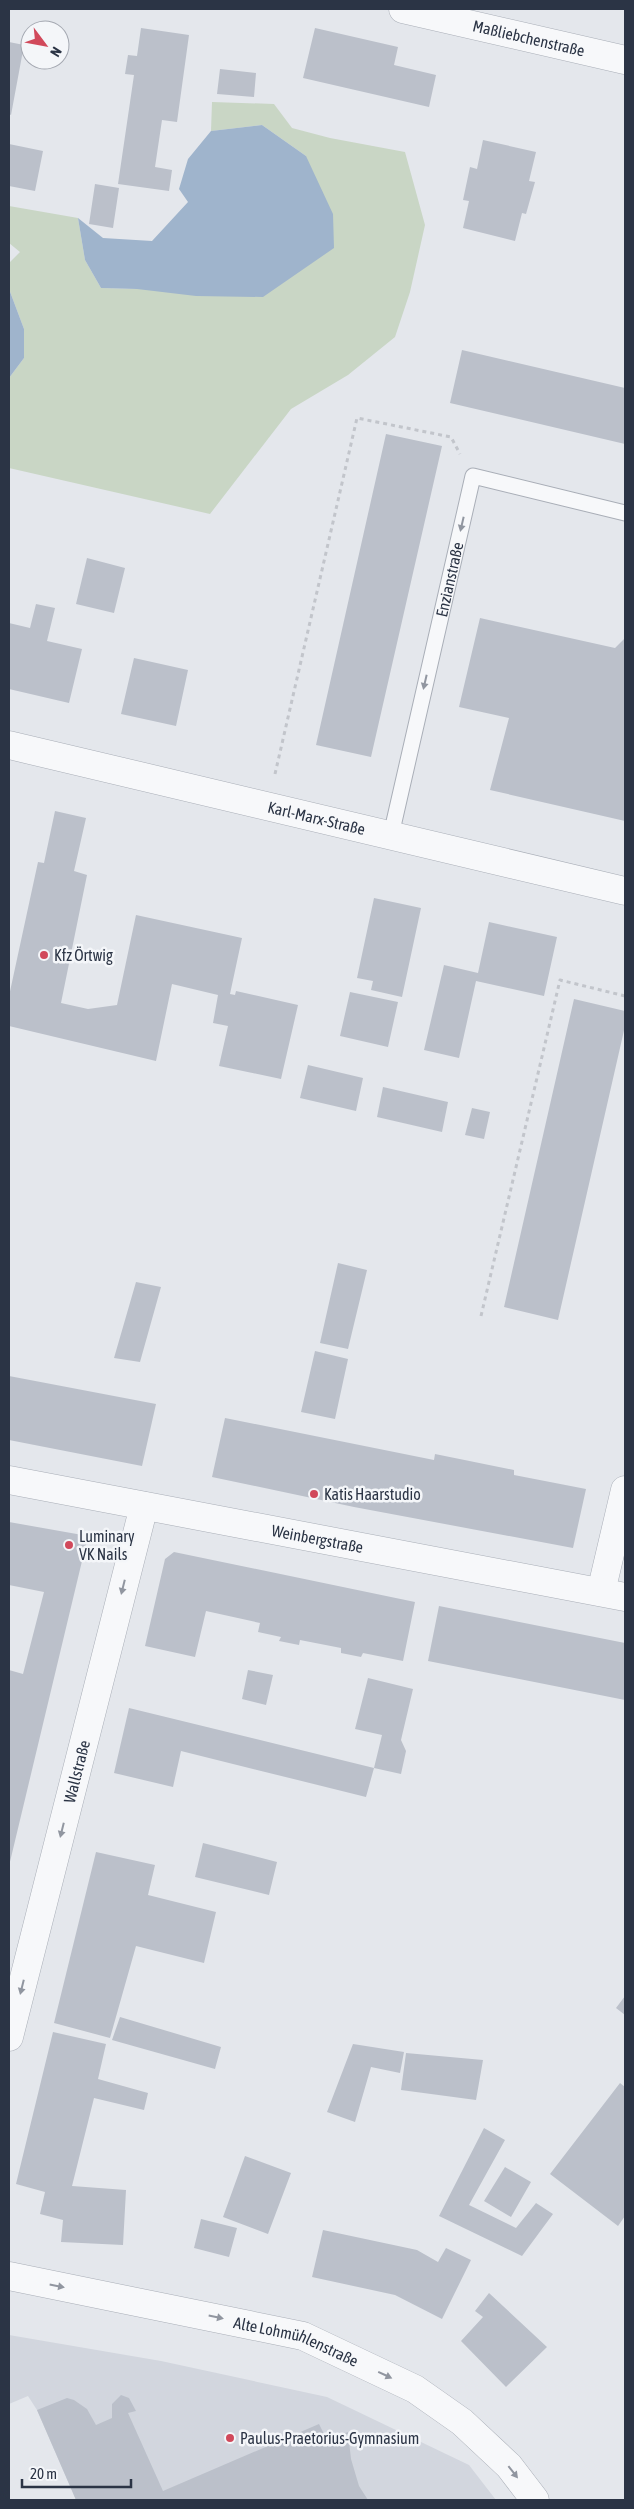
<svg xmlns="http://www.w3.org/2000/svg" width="634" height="2509" font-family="'Asap Condensed',sans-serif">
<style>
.built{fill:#d2d6de}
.green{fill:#c9d6c5}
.water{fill:#9fb4cc}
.building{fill:#bbc0ca}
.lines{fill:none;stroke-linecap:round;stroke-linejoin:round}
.service-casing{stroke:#a9aeb7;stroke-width:17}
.minor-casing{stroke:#a9aeb7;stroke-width:29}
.tertiary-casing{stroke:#a9aeb7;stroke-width:29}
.path{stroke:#c2c5cb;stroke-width:3;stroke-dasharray:4 4;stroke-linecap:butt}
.service{stroke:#f7f8fa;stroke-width:15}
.minor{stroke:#f7f8fa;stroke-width:28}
.tertiary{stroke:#f7f8fa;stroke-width:28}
.oneway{fill:#9196a0}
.poi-dot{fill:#d1495b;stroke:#f4f6f9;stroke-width:2}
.labels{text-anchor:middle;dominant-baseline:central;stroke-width:5;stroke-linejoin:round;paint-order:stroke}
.street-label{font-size:16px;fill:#2b3445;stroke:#f4f6f9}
.poi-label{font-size:16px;fill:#2b3445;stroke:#f4f6f9;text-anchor:start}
</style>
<rect width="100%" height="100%" fill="#e4e7ec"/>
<path class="built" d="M9,2335L161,2361L327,2397L469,2465L496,2500H76L37,2410L28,2396L9,2404Z"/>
<path class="green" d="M212,102L274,104L292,128L330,138L405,152L425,225L410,292L395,337L348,375L291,409L210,514L9,468V378L24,358V329L9,289V263L20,252L9,243V206L78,218L85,260L101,288L137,289L306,156L262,125L211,131Z"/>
<path class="water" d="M262,125L306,156L333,214L334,248L263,297L196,296L137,289L101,288L85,260L78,218L103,238L152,241L188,202L179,189L188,159L211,131Z
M9,289L24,329V358L9,378Z"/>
<path class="building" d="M141,28L189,35L177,122L162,120L155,167L172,170L169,191L118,184L134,75L125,74L128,55L137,56Z
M315,28L398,47L394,65L436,75L429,107L303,78Z
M9,42L24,45L11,115L9,114Z
M220,69L256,73L254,97L217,94Z
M483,140L536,152L529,181L535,182L526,214L522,213L515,241L463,228L469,201L463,200L470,167L477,169Z
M9,144L43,151L35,191L9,186Z
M95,184L119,188L113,228L89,224Z
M462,350L625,388V444L450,403Z
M386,434L442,446L371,757L316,745Z
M87,558L125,568L114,613L76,604Z
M36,604L55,608L47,641L82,649L69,703L9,689V623L30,628Z
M480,618L615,648L625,638V821L490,790L509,718L459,707Z
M134,658L188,670L176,726L121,714Z
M55,811L86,818L74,871L87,875L61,1003L88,1009L117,1005L136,915L242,938L230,994L235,995L236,991L298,1005L281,1079L219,1066L228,1026L213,1023L218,995L172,984L156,1061L9,1026V996L38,862L44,863Z
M374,898L421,908L402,997L371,990L373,981L357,978Z
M489,922L557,937L544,996L476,981L459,1058L424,1050L444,965L478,973Z
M350,992L398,1002L388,1047L340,1036Z
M574,999L625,1011V1026L558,1320L504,1307Z
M308,1065L363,1078L356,1111L300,1098Z
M383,1087L448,1102L442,1132L377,1117Z
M472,1108L490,1112L484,1139L465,1135Z
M338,1263L367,1270L348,1349L320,1343Z
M136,1282L161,1287L140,1362L114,1358Z
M315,1351L348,1359L335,1419L301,1412Z
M9,1376L156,1404L142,1466L9,1440Z
M225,1418L434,1460L435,1454L514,1470V1475L586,1489L573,1548L354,1507L212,1477Z
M9,1522L88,1536L9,1866V1670L23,1674L44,1592L9,1585Z
M174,1552L415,1602L403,1661L363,1653L361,1657L341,1653V1648L300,1640L299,1645L279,1641L281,1637L258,1632L260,1623L206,1611L195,1657L145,1646L165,1559Z
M439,1606L625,1643V1700L428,1661Z
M248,1670L273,1675L266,1705L242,1699Z
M368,1678L413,1689L401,1740L406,1751L401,1774L374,1768L382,1735L355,1729Z
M129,1708L374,1768L366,1797L181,1751L173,1787L114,1773Z
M203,1843L277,1862L269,1895L195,1877Z
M96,1852L155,1865L148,1895L216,1912L204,1963L136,1946L110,2038L54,2023Z
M625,1996V2015L616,2008Z
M120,2017L221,2047L215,2069L112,2040Z
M53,2032L106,2044L98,2079L148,2093L144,2110L94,2098L72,2186L126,2190L123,2245L61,2242L63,2220L40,2214L45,2192L16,2184Z
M353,2044L404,2052L400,2073L371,2067L355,2122L327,2112Z
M406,2053L483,2060L476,2100L401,2090Z
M620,2083L625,2087V2216L618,2226L550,2174Z
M484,2128L505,2140L469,2205L516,2228L536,2203L553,2214L522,2256L439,2216Z
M245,2156L291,2173L268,2234L223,2217Z
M505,2167L531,2182L511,2217L484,2201Z
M201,2219L237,2228L229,2257L194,2248Z
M323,2230L417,2250L438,2262L446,2248L471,2260L442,2319L395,2295L312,2277Z
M489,2293L547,2347L506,2387L461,2341L483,2317L475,2311Z
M121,2395L129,2398L136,2411L128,2413L163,2491L319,2424L327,2440L348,2432L351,2459L359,2486L368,2500H76L37,2410L67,2398L74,2400L87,2409L96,2425L112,2418V2404Z"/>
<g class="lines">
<defs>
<g id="service">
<path id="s1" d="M391,835L473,476L625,513"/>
</g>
<g id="minor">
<path id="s2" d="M403,9L625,60"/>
<path id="s3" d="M9,745L625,891"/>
<path d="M601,1592L625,1490"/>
<path id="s4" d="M9,2037L144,1506"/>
<path id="s5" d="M9,2276L303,2336L415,2389L462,2422L509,2466L535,2500"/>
</g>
<g id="tertiary">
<path id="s6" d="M9,1480L625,1597"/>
</g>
</defs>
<use href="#service" class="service-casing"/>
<use href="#minor" class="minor-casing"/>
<use href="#tertiary" class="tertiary-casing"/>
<path class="path" d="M275,774L357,418L451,437L460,454
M481,1316L560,980L625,996"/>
<use href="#service" class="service"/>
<use href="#minor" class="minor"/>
<use href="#tertiary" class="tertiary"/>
</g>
<defs><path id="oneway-solid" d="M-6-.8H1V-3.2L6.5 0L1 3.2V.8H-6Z" transform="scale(1.25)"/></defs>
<g class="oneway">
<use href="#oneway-solid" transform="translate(462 524) rotate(103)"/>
<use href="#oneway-solid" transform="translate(425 682) rotate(103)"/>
<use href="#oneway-solid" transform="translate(123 1587) rotate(104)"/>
<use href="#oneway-solid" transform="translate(62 1830) rotate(104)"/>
<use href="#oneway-solid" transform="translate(22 1987) rotate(104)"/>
<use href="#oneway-solid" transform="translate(57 2286) rotate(11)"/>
<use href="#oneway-solid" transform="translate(216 2317) rotate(12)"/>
<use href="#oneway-solid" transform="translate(385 2375) rotate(25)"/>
<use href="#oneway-solid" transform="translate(513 2472) rotate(52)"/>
</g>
<g class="poi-dot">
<circle cx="44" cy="955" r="5"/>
<circle cx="314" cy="1494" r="5"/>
<circle cx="69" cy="1545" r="5"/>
<circle cx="230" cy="2438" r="5"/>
</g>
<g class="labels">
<g class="street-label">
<text stroke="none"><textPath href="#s2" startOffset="129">Maßliebchenstraße</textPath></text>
<text stroke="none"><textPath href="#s1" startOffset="262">Enzianstraße</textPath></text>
<text stroke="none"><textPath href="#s3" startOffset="316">Karl-Marx-Straße</textPath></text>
<text stroke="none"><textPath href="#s6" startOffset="314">Weinbergstraße</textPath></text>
<text stroke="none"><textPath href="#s4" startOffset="274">Wallstraße</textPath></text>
<text stroke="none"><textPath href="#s5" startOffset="295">Alte Lohmühlenstraße</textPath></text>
</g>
<g class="poi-label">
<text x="54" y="955">Kfz Örtwig</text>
<text x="324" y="1494">Katis Haarstudio</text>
<text x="79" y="1536">Luminary<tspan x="79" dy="18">VK Nails</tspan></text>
<text x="240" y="2438">Paulus-Praetorius-Gymnasium</text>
</g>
</g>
<rect width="634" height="2509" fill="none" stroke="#2b3445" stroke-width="20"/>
<g transform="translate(45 45) rotate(122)"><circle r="24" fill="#f4f6f9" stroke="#a4a8b1"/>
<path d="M0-4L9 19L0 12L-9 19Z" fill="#d1495b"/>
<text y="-8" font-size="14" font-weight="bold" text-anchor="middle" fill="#2b3445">N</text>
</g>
<path d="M22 2479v8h109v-8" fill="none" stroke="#2b3445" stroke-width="2.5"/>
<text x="30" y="2479" font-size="15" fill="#2b3445" stroke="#f4f6f9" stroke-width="4" paint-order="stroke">20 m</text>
</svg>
